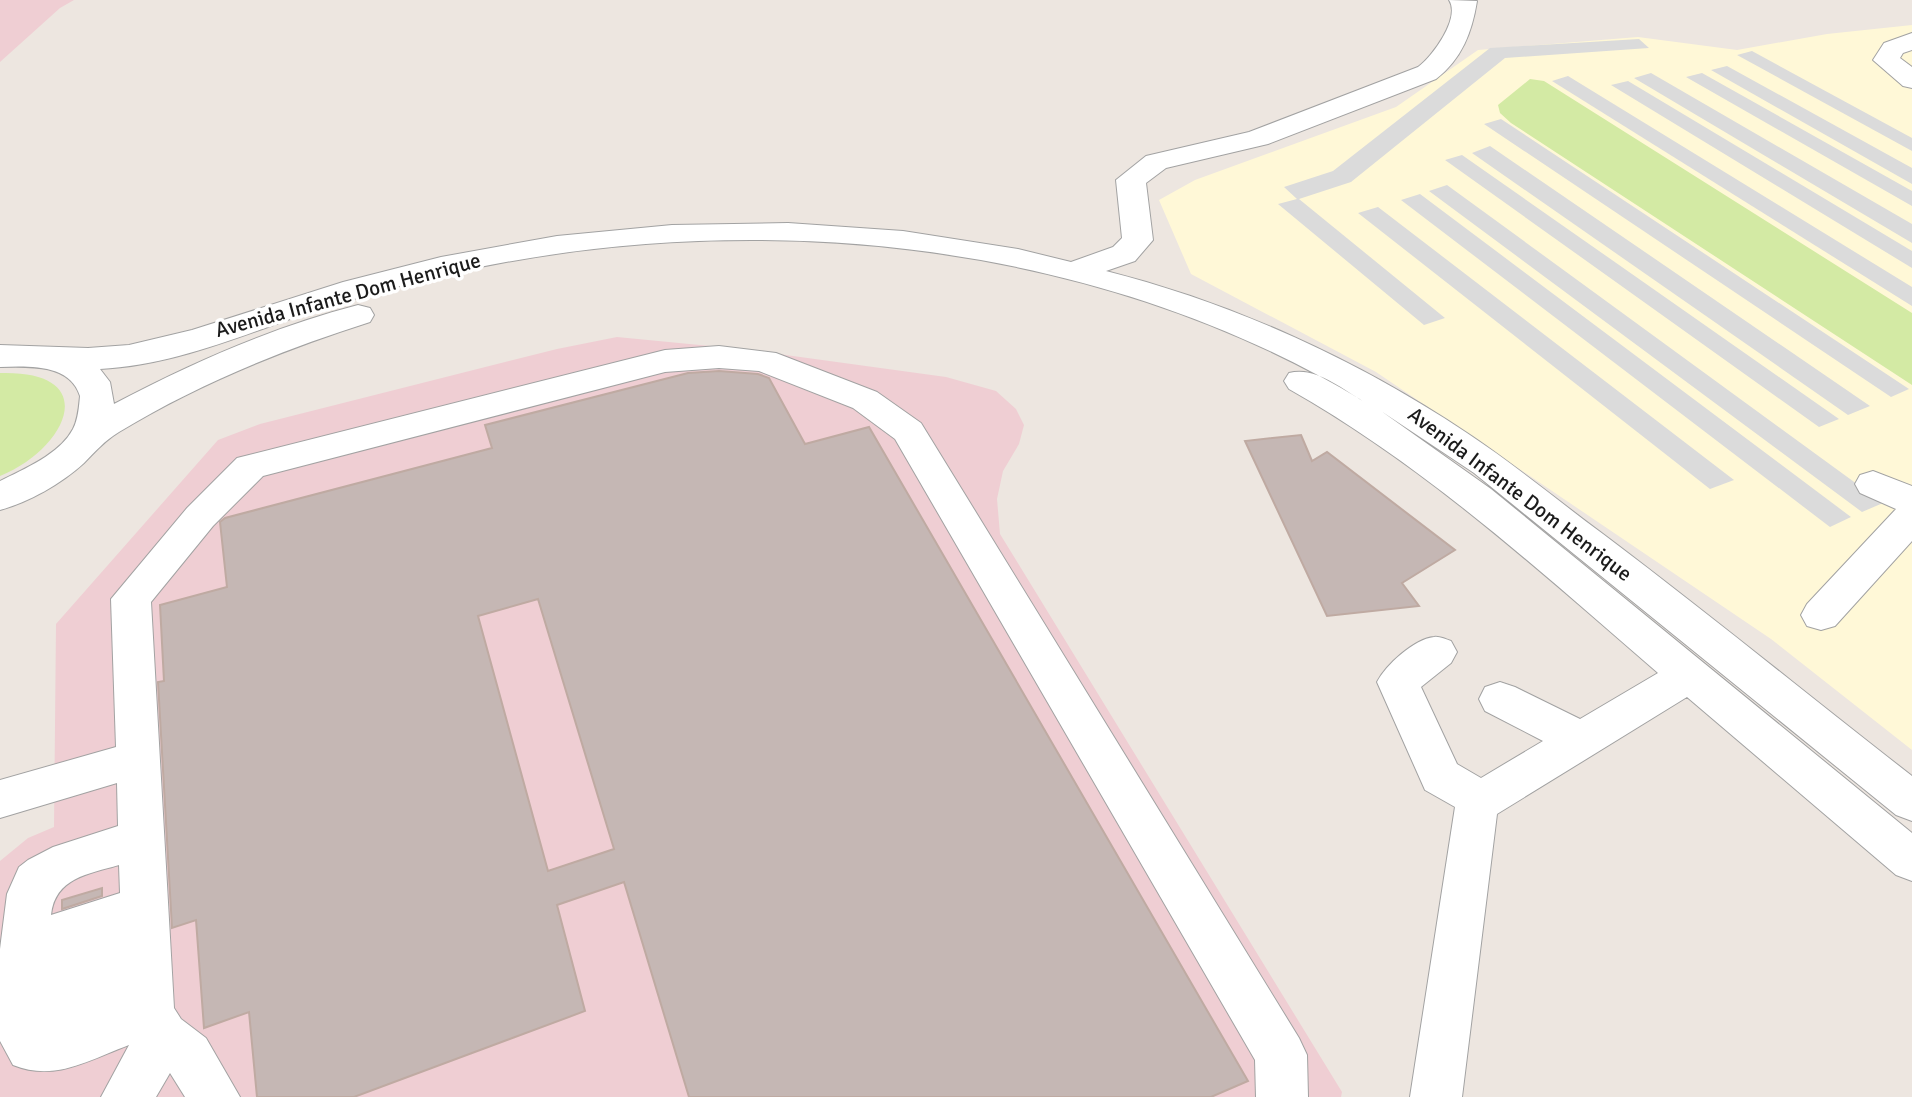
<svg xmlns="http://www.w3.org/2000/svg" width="1912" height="1097" font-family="Signika,sans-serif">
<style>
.commercial{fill:#efced3}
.education{fill:#fff8d7}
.grass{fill:#d3eaa4}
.parking{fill:#dbdbdb}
.building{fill:#c5b7b4;stroke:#bfaaa2;stroke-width:2;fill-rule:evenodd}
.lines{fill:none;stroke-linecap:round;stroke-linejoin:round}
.minor-casing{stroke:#a2a2a2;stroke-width:2}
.minor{fill:#fff;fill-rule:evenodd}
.labels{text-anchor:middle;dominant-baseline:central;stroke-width:7;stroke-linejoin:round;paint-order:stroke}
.street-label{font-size:21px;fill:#1b1b1b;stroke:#fff}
</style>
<rect width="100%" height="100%" fill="#ede6e0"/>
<path class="commercial" d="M0,0H74L60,8L0,62Z
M617,337L741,349L946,377L996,391L1016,409L1024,425L1019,444L1003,471L997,499L1000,534L1342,1092L1341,1097H0V861L28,838L54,827L56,624L218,440L260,424L557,349Z"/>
<path class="education" d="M1912,25V750L1771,639L1376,372L1191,274L1159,200L1195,180L1396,107L1478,50L1638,37L1737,50L1827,34Z"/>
<path class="grass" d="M1530,79L1544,81L1912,313V385L1511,123L1500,113L1498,105Z
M0,373C104,370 67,449 0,476Z"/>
<path class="parking" d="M1639,39L1649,48L1505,58L1351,182L1299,199L1445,318L1424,325L1278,204L1297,199L1284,187L1333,171L1490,48Z
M1752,51L1912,138V151L1737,55Z
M1727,66L1912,168V184L1711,70Z
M1651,73L1912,224V243L1634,78Z
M1702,73L1912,191V206L1686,77Z
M1568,76L1912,287V306L1552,81Z
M1628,81L1912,251V268L1611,85Z
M1501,119L1909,389L1891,397L1484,124Z
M1490,146L1870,406L1848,415L1472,153Z
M1462,155L1839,419L1819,427L1445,160Z
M1447,185L1883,503L1862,512L1429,191Z
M1420,194L1851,517L1830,527L1401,200Z
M1378,207L1734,480L1710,489L1358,213Z"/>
<path class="building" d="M719,371L758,374L769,378L805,444L869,427L1248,1081L1211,1097H689L624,882L557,905L585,1011L354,1097H257L249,1012L204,1028L196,920L172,928L158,682L164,681L160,605L227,587L220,522L225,518L492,448L485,425L688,373ZM538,599L614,849L548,871L478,616Z
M1301,435L1312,461L1327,452L1455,550L1402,583L1419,606L1327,616L1245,441Z
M102,888V896L62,909V900Z"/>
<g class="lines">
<defs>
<path id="minor" d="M1449,0L1477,1C1472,32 1462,59 1436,79L1268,144L1166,168L1146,183L1153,240L1135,261L1106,271C1233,303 1358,360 1467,433C1514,464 1558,501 1603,534C1708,613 1809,696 1912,776V821L1896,815L1474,473L1381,411L1491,489L1912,833V881L1896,875L1687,697L1497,814L1462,1097H1410L1455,807L1425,790L1377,682C1386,665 1414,639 1434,637C1439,636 1445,639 1451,641L1457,652L1451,663L1421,687L1457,764L1481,778L1543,741L1485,711L1479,699L1485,687L1500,682L1515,687L1580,719L1658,673C1540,571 1425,466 1289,389L1284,381L1289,373C1315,366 1341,388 1363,401C1091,236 741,204 435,277C386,289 338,303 290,319C229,341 165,366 100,369L110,382L114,404C191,363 273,327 358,305L370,308L374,315L370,322C282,350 198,384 119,432C104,441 96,451 84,463C61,484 29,502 0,510V481C24,469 60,454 73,429C78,420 79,407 80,396C70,364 29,366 0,367V345L88,348L129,345L192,330L343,282L441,257L557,236L672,225L788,223L903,231L1018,249L1071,262L1113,247L1122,238L1116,180L1146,156L1249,132L1418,67C1432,57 1461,18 1449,0Z
M1912,33V50L1903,53L1900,58L1912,67V88L1903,86L1873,60L1884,43Z
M719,346L776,353L877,392L921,423L1299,1038L1307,1055L1308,1097H1256L1255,1060L895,439L853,408L759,371L719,368L665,372L263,476L213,526L151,602L174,1008L181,1019L206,1038L240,1097H185L170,1073L156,1097H101L129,1045C89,1060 55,1082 13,1065L0,1041V949L7,894L19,867L28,860L53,847L118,826L117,783L0,818V780L116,747L111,599L187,508L237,458L665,350ZM119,865L120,893L51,915C55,878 88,874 119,865Z
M1873,471L1912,486V541L1835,626L1821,630L1807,626L1801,615L1807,604L1896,509L1860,493L1855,484L1860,475Z"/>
</defs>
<use href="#minor" class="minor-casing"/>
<use href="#minor" class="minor"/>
</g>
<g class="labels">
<g class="street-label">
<text transform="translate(348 295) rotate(-15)">Avenida Infante Dom Henrique</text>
<text transform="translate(1520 494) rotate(37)">Avenida Infante Dom Henrique</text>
</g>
</g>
</svg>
